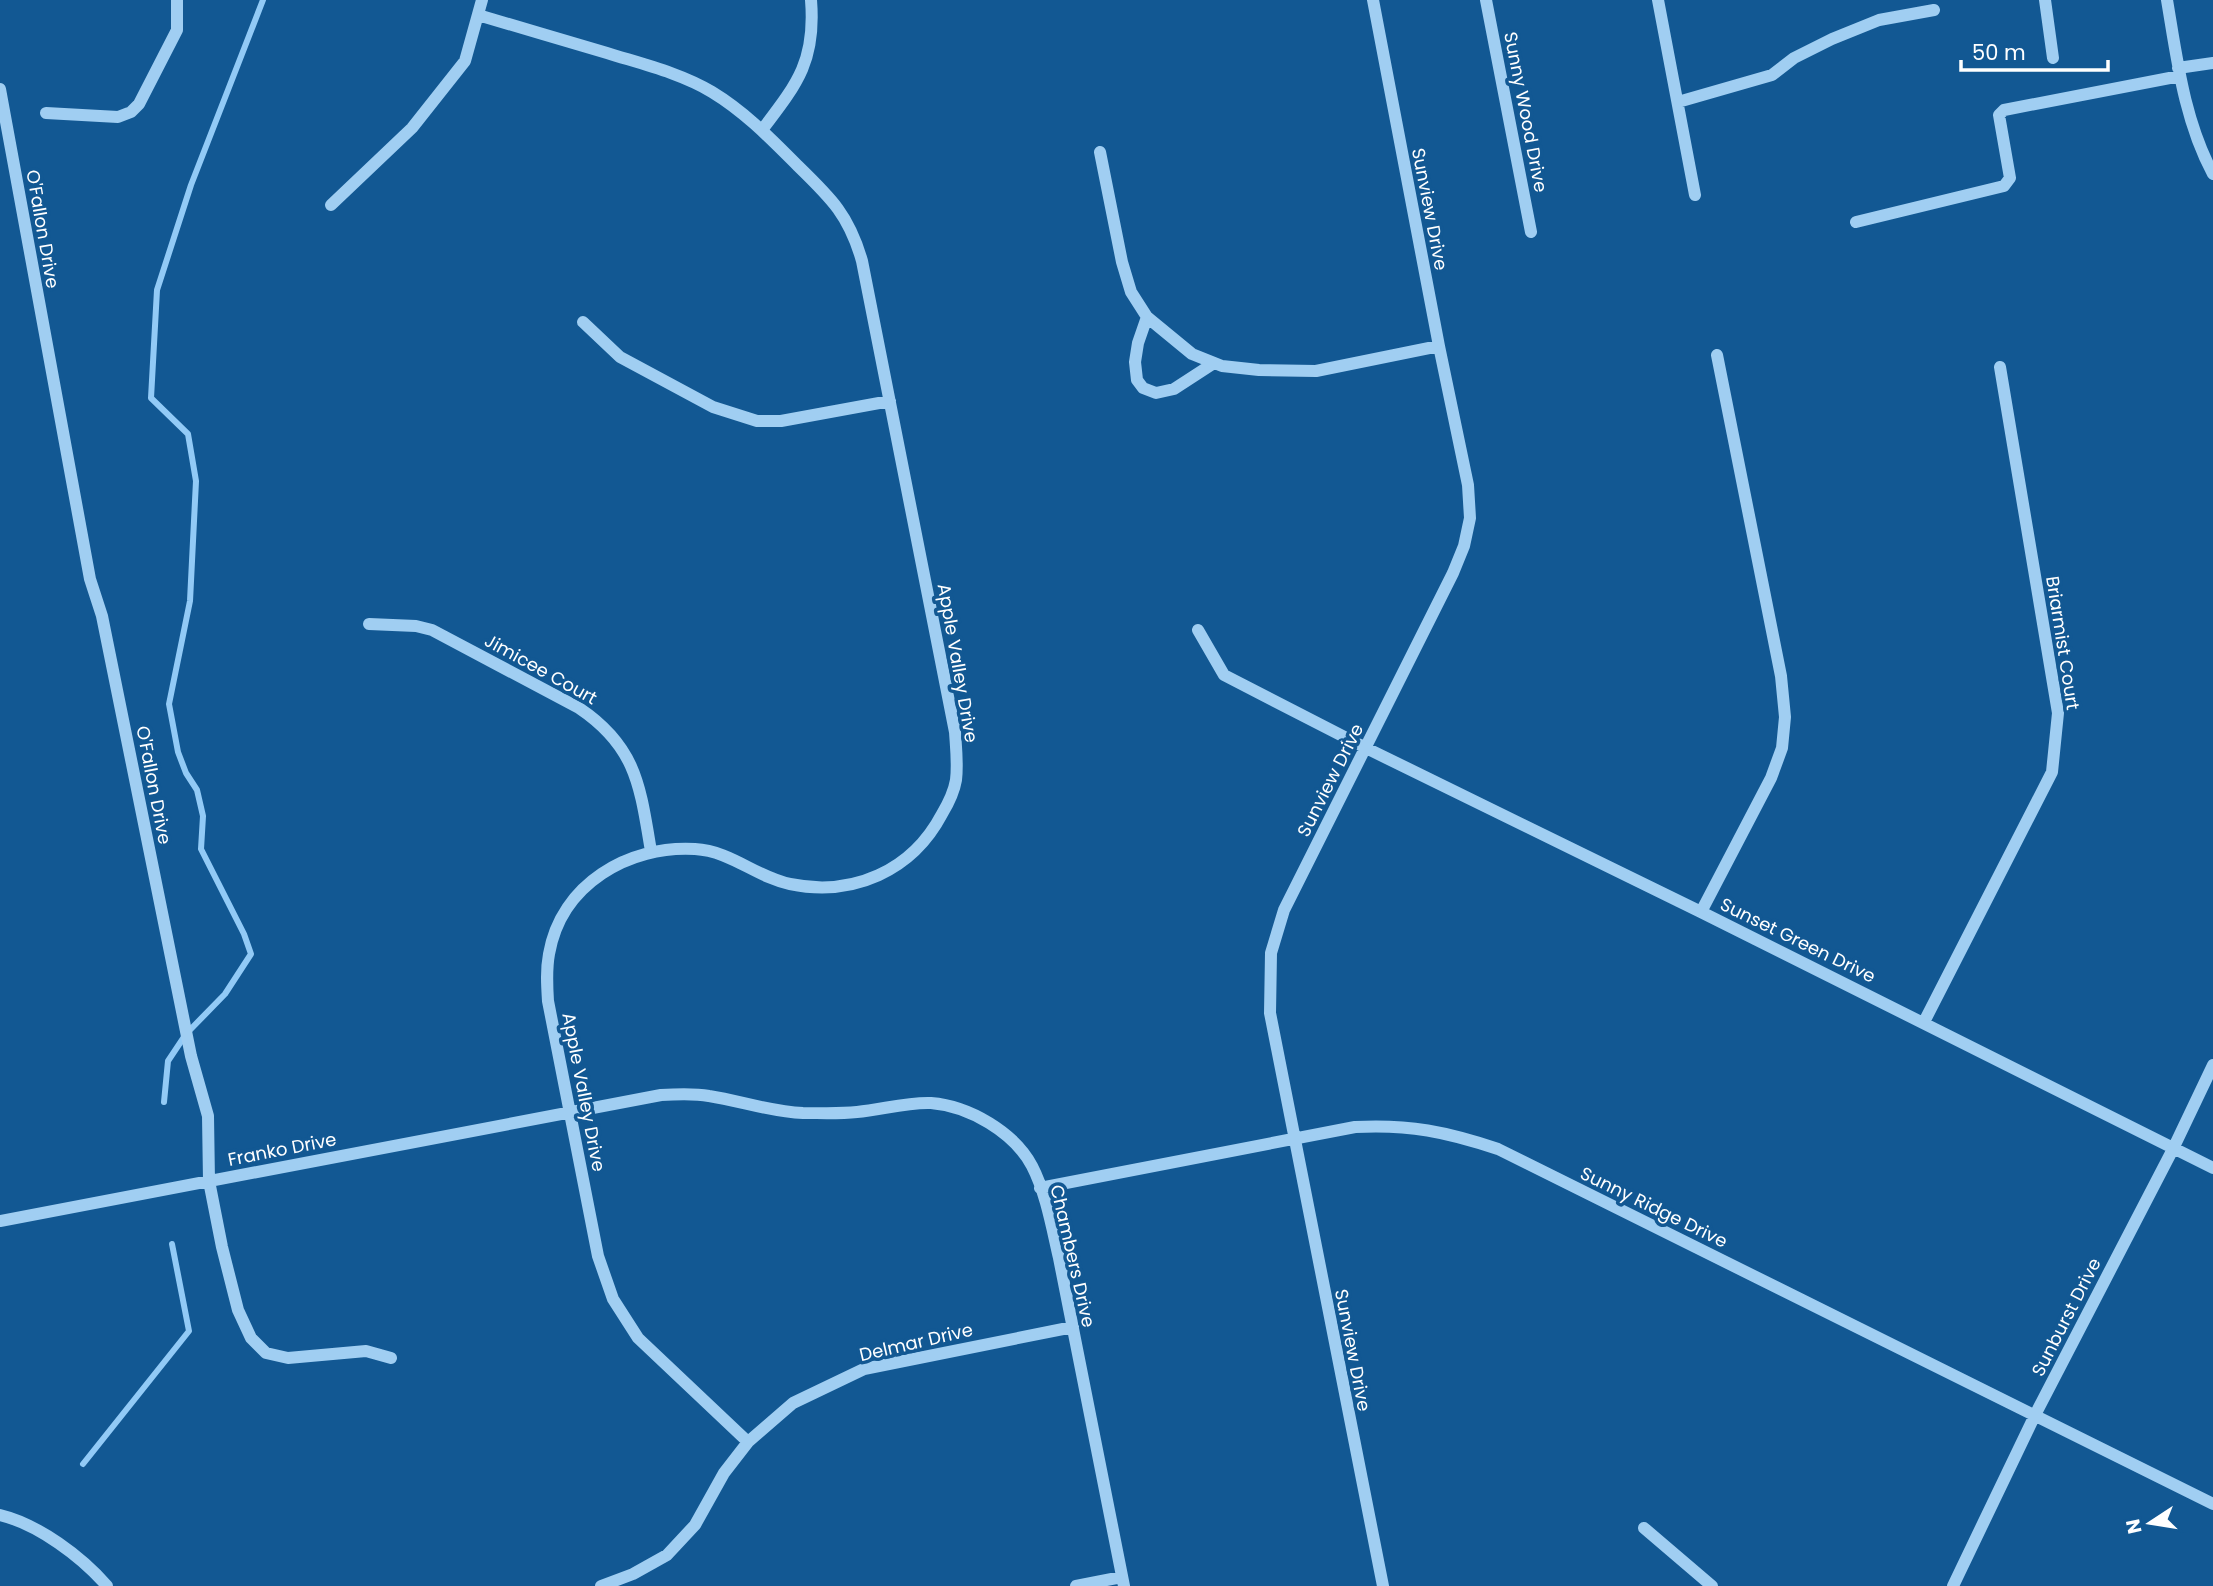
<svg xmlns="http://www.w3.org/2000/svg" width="2213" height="1586" font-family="Poppins,sans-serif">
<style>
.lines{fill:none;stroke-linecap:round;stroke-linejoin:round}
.stream{stroke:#92caf6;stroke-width:6}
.minor{stroke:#a0cef2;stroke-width:12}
.labels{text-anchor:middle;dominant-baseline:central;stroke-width:7;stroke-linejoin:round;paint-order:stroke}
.street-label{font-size:18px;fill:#fff;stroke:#125893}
</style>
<rect width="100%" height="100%" fill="#125893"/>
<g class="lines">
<path class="stream" d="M164,1102L168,1061L186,1034L225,994L251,954L244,934L201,849L203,816L197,790L186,773L178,752L169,704L190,601L196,481L188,434L151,398L157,290L191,185L263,0
M83,1464L189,1331L172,1244"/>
<path class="minor" d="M1373,0L1439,346L1468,485L1470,518L1464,546L1453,573L1284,910L1271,953L1270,1013L1383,1586
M1486,0L1531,232
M1658,0L1695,195
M2045,0L2053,58
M2167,0C2177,59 2184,120 2213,174
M478,15C521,28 564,40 607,53C642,64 680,73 712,92C745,112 771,139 797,165C831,198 849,215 862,261L955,732C956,748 958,764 956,780C954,792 948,804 942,814C912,871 853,897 790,884C756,877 731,851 695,849C629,845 561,884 549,954C546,970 547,985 548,1001L598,1256L613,1299L638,1338L748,1442
M2178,68L2213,63
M0,89L90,579L102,616L191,1056L208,1116L209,1181L222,1247L238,1310L251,1338L266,1353L288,1358L366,1351L391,1358
M1678,102L1772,75L1794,58L1832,39L1879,20L1934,10
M46,113L118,117L131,112L139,104L177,30V0
M762,130C797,84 816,61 811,0
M1100,152L1122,262L1131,292L1147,317L1192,354L1222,366L1259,370L1316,371L1439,346
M331,205L412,128L465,61L482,0
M1856,222L2004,186L2010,178L1999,115L2004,110L2180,76
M1147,317L1138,343L1135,362L1137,380L1143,388L1156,393L1174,389L1214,363
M583,322L620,357L713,407L757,421H781L890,401
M369,624L416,626L432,630L579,708C637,747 640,787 651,851
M1198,630L1224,675L1366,748L1701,912L2213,1168
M1701,912L1771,778L1782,748L1785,717L1781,676L1717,355
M1924,1022L2052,772L2058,713L2000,367
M1040,1188L1355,1127C1409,1124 1447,1132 1498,1149L2213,1504
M0,1221L661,1095C677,1094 693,1093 709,1096C741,1101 771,1112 803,1113C821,1113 839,1114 857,1112C881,1110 906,1102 931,1103C969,1106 1014,1132 1032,1166C1046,1193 1052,1228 1059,1258L1124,1586
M0,1515C38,1524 82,1557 107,1586
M1644,1528L1712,1586
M601,1586L633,1574L667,1555L695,1525L724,1473L748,1442L793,1403L864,1369L1073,1327
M1076,1586L1122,1577
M1953,1586L2035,1415L2173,1149L2213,1065"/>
</g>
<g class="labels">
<g class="street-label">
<text transform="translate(1526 112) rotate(79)">Sunny Wood Drive</text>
<text transform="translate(1430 209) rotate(79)">Sunview Drive</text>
<text transform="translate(43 229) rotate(80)">O'Fallon Drive</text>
<text transform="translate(2063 643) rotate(81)">Briarmist Court</text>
<text transform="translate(958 663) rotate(80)">Apple Valley Drive</text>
<text transform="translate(541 669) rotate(29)">Jimicee Court</text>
<text transform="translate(1330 780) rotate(-63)">Sunview Drive</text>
<text transform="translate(154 785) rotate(79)">O'Fallon Drive</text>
<text transform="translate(1798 940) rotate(26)">Sunset Green Drive</text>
<text transform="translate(584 1092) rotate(79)">Apple Valley Drive</text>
<text transform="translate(282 1149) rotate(-11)">Franko Drive</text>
<text transform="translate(1654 1207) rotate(26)">Sunny Ridge Drive</text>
<text transform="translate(1073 1256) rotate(77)">Chambers Drive</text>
<text transform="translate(2066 1317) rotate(-63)">Sunburst Drive</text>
<text transform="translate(916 1342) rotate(-13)">Delmar Drive</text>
<text transform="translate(1353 1350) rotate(79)">Sunview Drive</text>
</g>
</g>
<g transform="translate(2150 1523) rotate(258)" stroke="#125893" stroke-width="5" paint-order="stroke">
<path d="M0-5L12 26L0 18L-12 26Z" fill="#ffffff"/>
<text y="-10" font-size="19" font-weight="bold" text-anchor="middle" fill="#ffffff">N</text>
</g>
<path d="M1961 60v10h147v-10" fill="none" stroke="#ffffff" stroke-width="3.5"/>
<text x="1972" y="60" font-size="21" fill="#ffffff" stroke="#125893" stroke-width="5" paint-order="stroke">50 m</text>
</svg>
